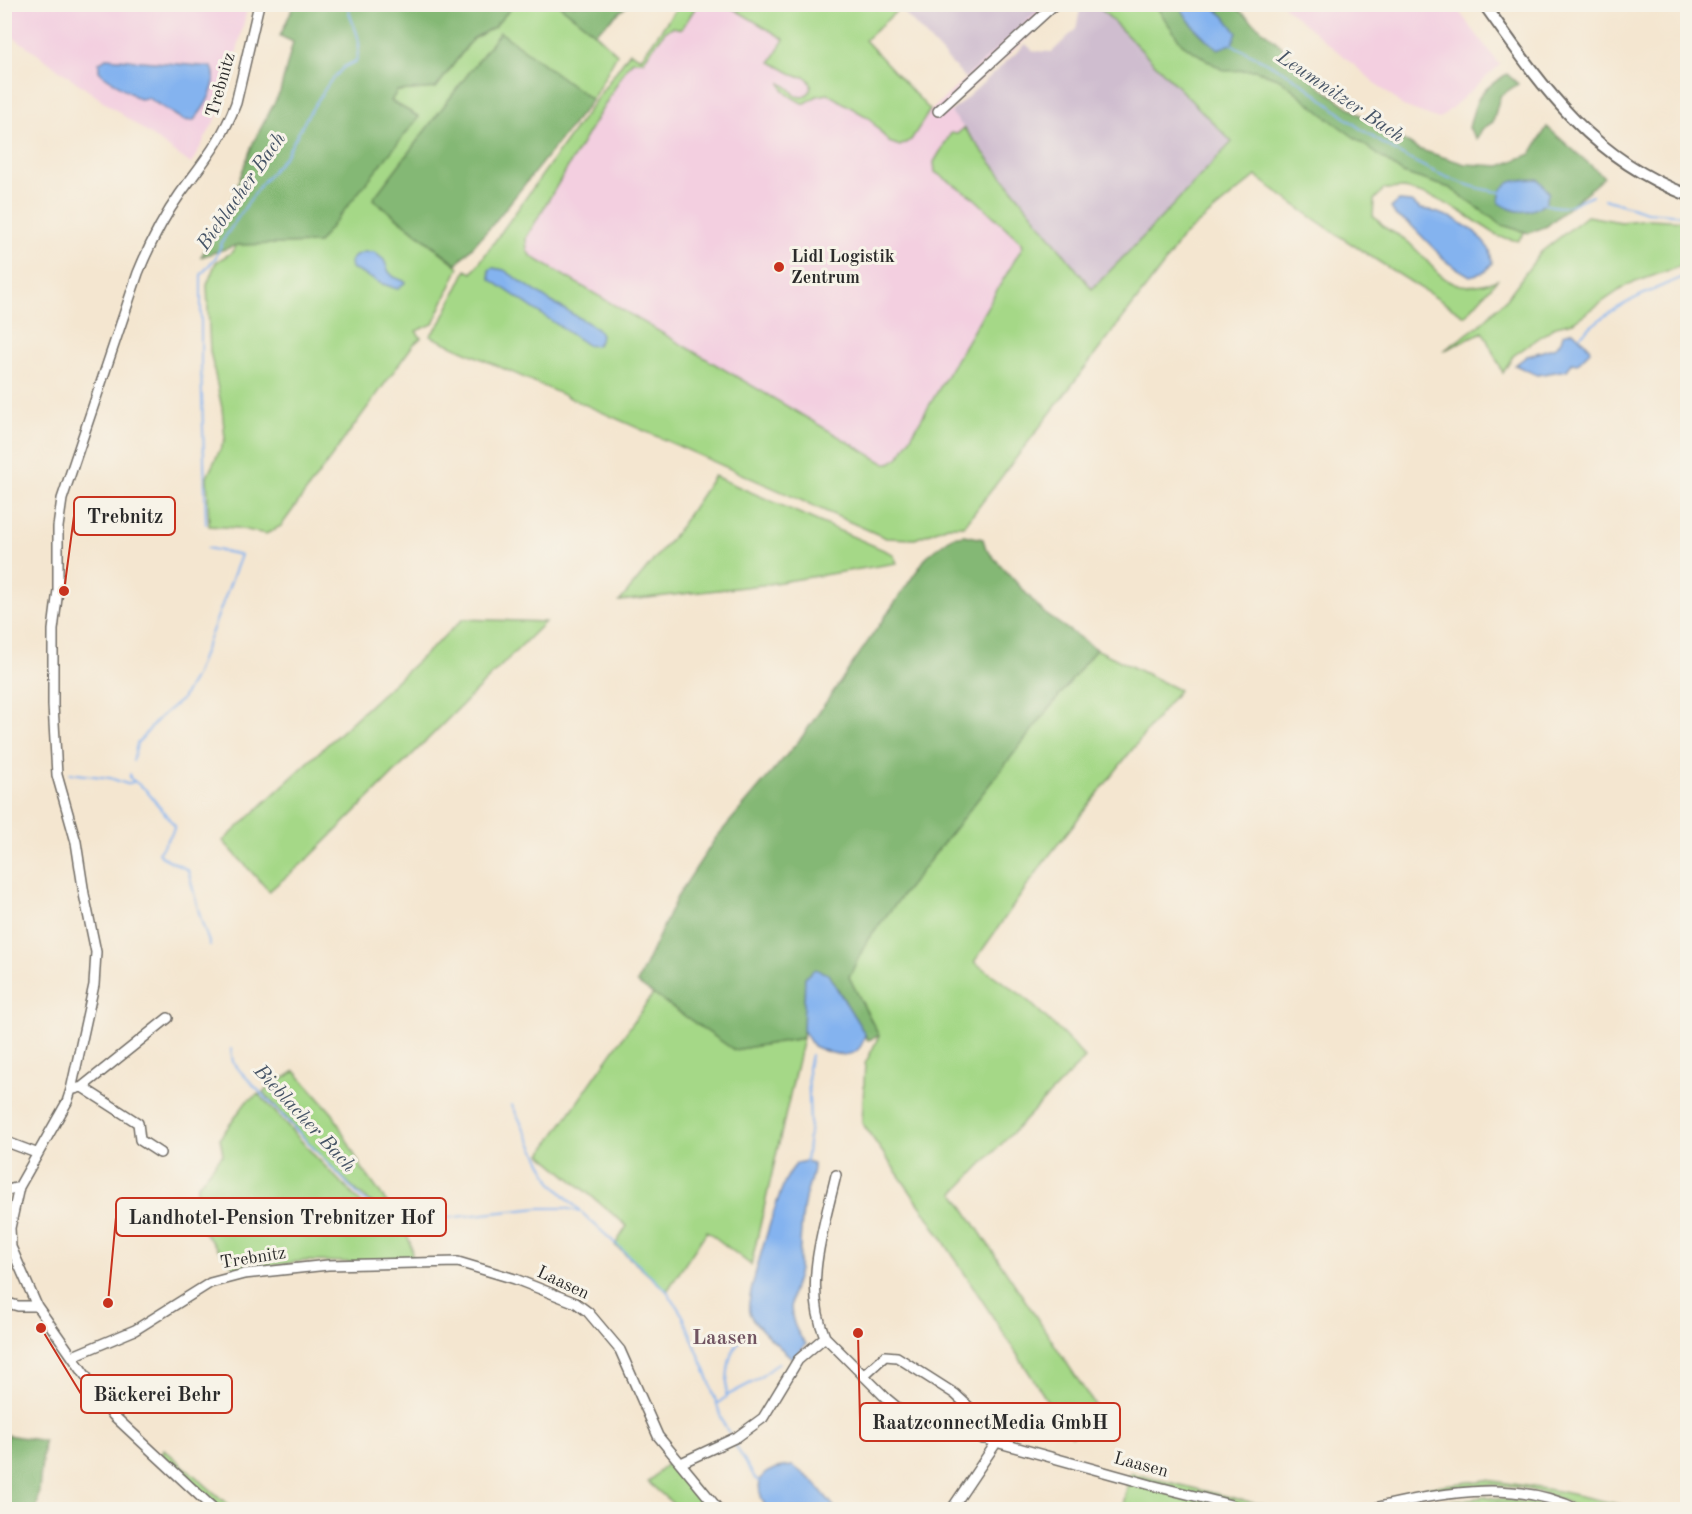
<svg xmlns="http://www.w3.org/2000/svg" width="1692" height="1514" font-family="'Old Standard TT',serif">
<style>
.built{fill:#f3cfe0}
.industrial{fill:#cfbdcf}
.green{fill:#a5d887;stroke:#688259;stroke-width:1.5}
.forest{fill:#84b874;stroke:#587250;stroke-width:1.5}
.water{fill:#84b3ef;stroke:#586f8d;stroke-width:1.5}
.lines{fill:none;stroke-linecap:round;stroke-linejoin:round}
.stream{stroke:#84b3ef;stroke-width:2}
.minor-casing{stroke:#716c65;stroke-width:12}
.major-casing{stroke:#716c65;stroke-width:14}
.minor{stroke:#fff;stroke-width:9}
.major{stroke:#fff;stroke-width:10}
.poi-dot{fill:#c8321e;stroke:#f7f3e8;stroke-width:2}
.labels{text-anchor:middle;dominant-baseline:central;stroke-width:6;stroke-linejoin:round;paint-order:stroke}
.street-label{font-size:18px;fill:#2b2b2b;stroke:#f7f3e8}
.poi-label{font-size:18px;font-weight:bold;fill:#2b2b2b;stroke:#f7f3e8;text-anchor:start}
.water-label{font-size:20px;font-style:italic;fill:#465466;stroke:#f7f3e8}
.quarter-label{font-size:21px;font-weight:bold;fill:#715562;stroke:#f7f3e8}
.leader{fill:none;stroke:#c8321e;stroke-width:2}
.callout-dot{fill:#c8321e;stroke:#f7f3e8;stroke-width:2}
.callout{fill:#f7f3e8;stroke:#c8321e;stroke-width:2}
.callout-label{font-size:20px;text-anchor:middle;font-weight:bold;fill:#2b2b2b}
</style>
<rect width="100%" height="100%" fill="#f7f3e8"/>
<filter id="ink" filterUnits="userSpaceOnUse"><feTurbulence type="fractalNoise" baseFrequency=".0167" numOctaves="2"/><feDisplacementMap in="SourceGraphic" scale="12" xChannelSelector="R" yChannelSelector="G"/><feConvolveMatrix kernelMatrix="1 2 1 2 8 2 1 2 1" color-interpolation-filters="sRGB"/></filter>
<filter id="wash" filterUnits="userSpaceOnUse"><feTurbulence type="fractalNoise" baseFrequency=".008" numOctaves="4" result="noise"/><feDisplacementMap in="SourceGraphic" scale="24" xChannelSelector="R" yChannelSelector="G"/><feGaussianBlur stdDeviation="1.35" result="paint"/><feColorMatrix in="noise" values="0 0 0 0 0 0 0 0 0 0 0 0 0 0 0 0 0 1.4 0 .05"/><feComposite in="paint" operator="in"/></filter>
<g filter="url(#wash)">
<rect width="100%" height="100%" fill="#f4e6d0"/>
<path class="built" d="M5,5H248L225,102L191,164L5,31Z
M679,5H781L908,132L966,78L897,5H1064L949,108L1092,289L944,516L472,273L630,52L641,58Z
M1282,5H1454L1500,65L1439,119L1403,106Z"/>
<path class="industrial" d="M897,5H1044L965,78Z
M1081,5H1097L1232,142L1143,237L1092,289L951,112L1026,44L1033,51L1052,52L1076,29Z"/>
<path class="green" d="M514,5H559L595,33L617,54L592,100L500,32L373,199L459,267L433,324L416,331L421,338L413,345L281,526L266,534L237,528L209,526L207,477L225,439L222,408L210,351L207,285L216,262L231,253L237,245L318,243L418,116L391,101L397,91L436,88L472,40L494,27Z
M679,5H697L682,29L672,27L664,33L643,61H633L627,67L526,238L527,251L532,257L884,463H890L899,457L1023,246L1022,243L974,198L935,172L934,162L951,133L957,134L964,128L1092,289L1143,237L1232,142L1097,5H1155L1224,70H1255L1280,79L1322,113L1403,173L1450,188L1502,225L1525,232L1518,241L1500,237L1460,211L1435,198L1404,188L1384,189L1374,200L1373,216C1378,220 1382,226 1387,229C1394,233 1401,236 1407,241C1441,271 1444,298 1497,280L1465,316C1394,271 1322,228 1256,176L1182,237L1162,267L964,526H948L915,539L886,538L430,336L441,322L466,270L472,273L630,52L641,58Z
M727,5H897L900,8L865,40L930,110L911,140L900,146L889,142L869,118L828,94L817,96L804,104C795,99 782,94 781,83L789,88L796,96L802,97L809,93C813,86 811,82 806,77L796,76L771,62L784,39Z
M1587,216L1621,222L1649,219L1687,221V264L1627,285L1573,322L1556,326L1513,356L1503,373L1483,332L1443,351L1482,323L1507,298L1541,252Z
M714,476L893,554L897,563L762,585L620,601L676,533Z
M463,619L545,622L309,858L269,891L223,841Z
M1096,649L1179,690L1044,862L974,962L1023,996L1059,1030L1085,1058L954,1193L1100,1413L1072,1436L1063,1425L926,1214L862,1123L865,1064L879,1036L849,977L868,938Z
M653,994L734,1050L803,1038L751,1265L707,1231L667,1291L615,1245L627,1226L541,1154Z
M295,1071L333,1114L361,1167L396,1215C366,1213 286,1117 263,1092Z
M259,1094L314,1155L360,1202L385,1222L402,1226L410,1242L413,1261L389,1263L303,1261L237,1271L194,1221L197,1186L223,1154L220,1138L247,1101Z
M164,1449L233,1509H222L161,1456Z
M672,1459L713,1509H679L648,1482Z
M1130,1473L1280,1509L1122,1510Z
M1487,1480L1558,1491L1639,1509H1582L1553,1496L1523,1488L1493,1485L1427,1489L1426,1487Z
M1487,1497L1547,1505L1558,1509H1534L1498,1503L1398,1509L1438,1502Z"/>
<path class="forest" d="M390,4L514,5L494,27L472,39L436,88L397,91L391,101L419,117L318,243L237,245L201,257L231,201L253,143L280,92L293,42L280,36L294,5Z
M559,5H628L595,33Z
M1155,5H1180C1188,23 1202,36 1218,49L1225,17L1211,5H1233L1280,45L1319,86L1360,115L1418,149L1465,164L1500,166L1531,154L1547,127L1604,177L1547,226L1529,233L1502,225L1450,188L1403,173L1329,119L1280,79L1255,70L1224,71L1182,44Z
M500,32L592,100L493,224L457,264L373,199Z
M1507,74L1518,84L1500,96L1493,122L1482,129L1477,139L1469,128C1476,97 1479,91 1507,74Z
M964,535L983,539L986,549L1044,613L1096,649L868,939L849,977L879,1036L868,1040L829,974L805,977L803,1038L734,1050L637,983L677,897L715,839L802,737L927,556L952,537Z
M7,1435L44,1441L37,1509H5L4,1460Z"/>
<path class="water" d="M1180,5H1211L1225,17L1237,33L1232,44L1218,49C1202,36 1188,23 1180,5Z
M106,58L212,67C220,83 205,108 193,121L183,120L148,98L139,99L103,75L99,71V63Z
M1538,179L1549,192L1545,204C1528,214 1516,214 1499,203C1499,178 1518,180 1538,179Z
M1399,201L1411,202L1421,209L1429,210L1453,218L1475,232L1490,250L1492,263L1485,272L1470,276L1448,263L1409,223L1396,216L1391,208Z
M364,252H374L384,260L389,272L394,277L406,282L397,289L380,283L351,268L350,262L356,255Z
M493,268L504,270L550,301L597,328L601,335L600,341L596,346L587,345L490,279L489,270Z
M1573,331L1589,347L1590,351L1577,364L1572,363L1567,370L1537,375L1515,365L1527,356L1556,347L1561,341L1563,334Z
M815,969L828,974L865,1034C860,1064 833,1055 813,1046L803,1030L805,977Z
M806,1161L813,1163C814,1176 807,1187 805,1199C800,1223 800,1246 799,1269C798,1279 793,1287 792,1296C789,1314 795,1331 806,1344L793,1359C783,1350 752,1324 749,1312C745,1299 776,1203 783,1186C786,1177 791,1170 797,1163Z
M793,1466L813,1481L836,1509H767C750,1479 762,1468 793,1466Z"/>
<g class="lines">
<path class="stream" d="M1230,43C1253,57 1277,66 1299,81C1321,96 1341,116 1364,131C1398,155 1459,189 1501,192
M1604,199L1647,212L1684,215
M1544,204C1569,211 1570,204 1592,195
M1580,336C1610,307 1649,291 1688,275
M206,524L201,364V275L216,257L223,240L258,188L286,155L308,115L329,83L344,67L356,61C357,56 359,51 359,46C360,32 348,19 348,4
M133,761L137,744L159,718L182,699L195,676L241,555L207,548
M69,773L110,778L127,784L133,782
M130,774V778L145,789L175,826L172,833L159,852L161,856L188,870L201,920L210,945
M231,1049L233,1062L241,1072L362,1199L398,1221
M512,1105L551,1182L579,1210
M806,1163L810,1124L808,1068L811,1055
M409,1222L539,1208H565L581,1212L667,1291L683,1316L709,1380L723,1423L729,1433
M726,1396L755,1381L779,1363
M718,1403L726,1397C729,1365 724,1353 751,1331
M735,1445L755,1478L761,1482"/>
</g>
</g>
<g filter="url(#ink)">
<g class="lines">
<defs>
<path id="minor" d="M938,111L1055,4
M82,1087L138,1123L140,1140L160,1153
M71,1090L82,1087L168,1018
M4,1141L36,1153
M4,1191L19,1187
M4,1302L18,1306H37
M825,1337C803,1285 824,1227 836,1175
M73,1356L135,1330L210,1283L244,1274L328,1265L458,1262L515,1279L576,1303L588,1312L620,1350L658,1436L719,1510
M863,1376L885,1356L897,1357L955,1394L969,1407L980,1422L983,1439
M681,1463L737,1437L763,1418L798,1360L825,1337L887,1399L910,1418L1151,1485L1251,1510
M215,1510L113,1415L37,1306L11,1247L10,1228L19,1187L67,1102L71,1090L94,985L96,952L84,894L76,842L57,775L53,705V630L58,590V527L62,499L138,273C149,246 163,218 180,194C203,162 222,141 236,103L259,4
M951,1510L996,1443
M1366,1510C1434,1494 1513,1477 1579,1510"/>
<path id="major" d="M1484,4C1542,86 1590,158 1688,195"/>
</defs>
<use href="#minor" class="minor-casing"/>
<use href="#major" class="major-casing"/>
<use href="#minor" class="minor"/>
<use href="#major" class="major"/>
</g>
</g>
<circle class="poi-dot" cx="779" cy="267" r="6"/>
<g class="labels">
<g class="street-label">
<text transform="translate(221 85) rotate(-74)">Trebnitz</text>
<text transform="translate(253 1258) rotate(-9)">Trebnitz</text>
<text transform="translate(563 1283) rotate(25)">Laasen</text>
<text transform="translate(1141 1465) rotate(15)">Laasen</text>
</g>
<g class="poi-label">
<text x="791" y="257">Lidl Logistik<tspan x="791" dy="21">Zentrum</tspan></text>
</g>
<g class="water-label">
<text transform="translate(1340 97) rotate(34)">Leumnitzer Bach</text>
<text transform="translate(242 192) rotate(-55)">Bieblacher Bach</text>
<text transform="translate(304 1119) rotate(47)">Bieblacher Bach</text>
</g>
<g class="quarter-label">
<text x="725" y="1338">Laasen</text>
</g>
</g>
<path class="leader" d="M64 591L74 516M108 1303L116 1217M41 1328L81 1394M858 1333L860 1422"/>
<g class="callout-dot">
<circle cx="64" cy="591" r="6"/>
<circle cx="108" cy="1303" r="6"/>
<circle cx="41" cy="1328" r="6"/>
<circle cx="858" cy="1333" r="6"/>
</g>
<g class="callout">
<rect x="74" y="497" width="101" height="38" rx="6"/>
<rect x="116" y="1198" width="330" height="38" rx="6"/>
<rect x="81" y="1375" width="151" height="38" rx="6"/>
<rect x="860" y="1403" width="260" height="38" rx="6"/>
</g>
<g class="callout-label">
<text x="125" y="523">Trebnitz</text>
<text x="281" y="1224">Landhotel-Pension Trebnitzer Hof</text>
<text x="157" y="1401">Bäckerei Behr</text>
<text x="990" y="1429">RaatzconnectMedia GmbH</text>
</g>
<rect width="1692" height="1514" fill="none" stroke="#f7f3e8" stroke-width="24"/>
</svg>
